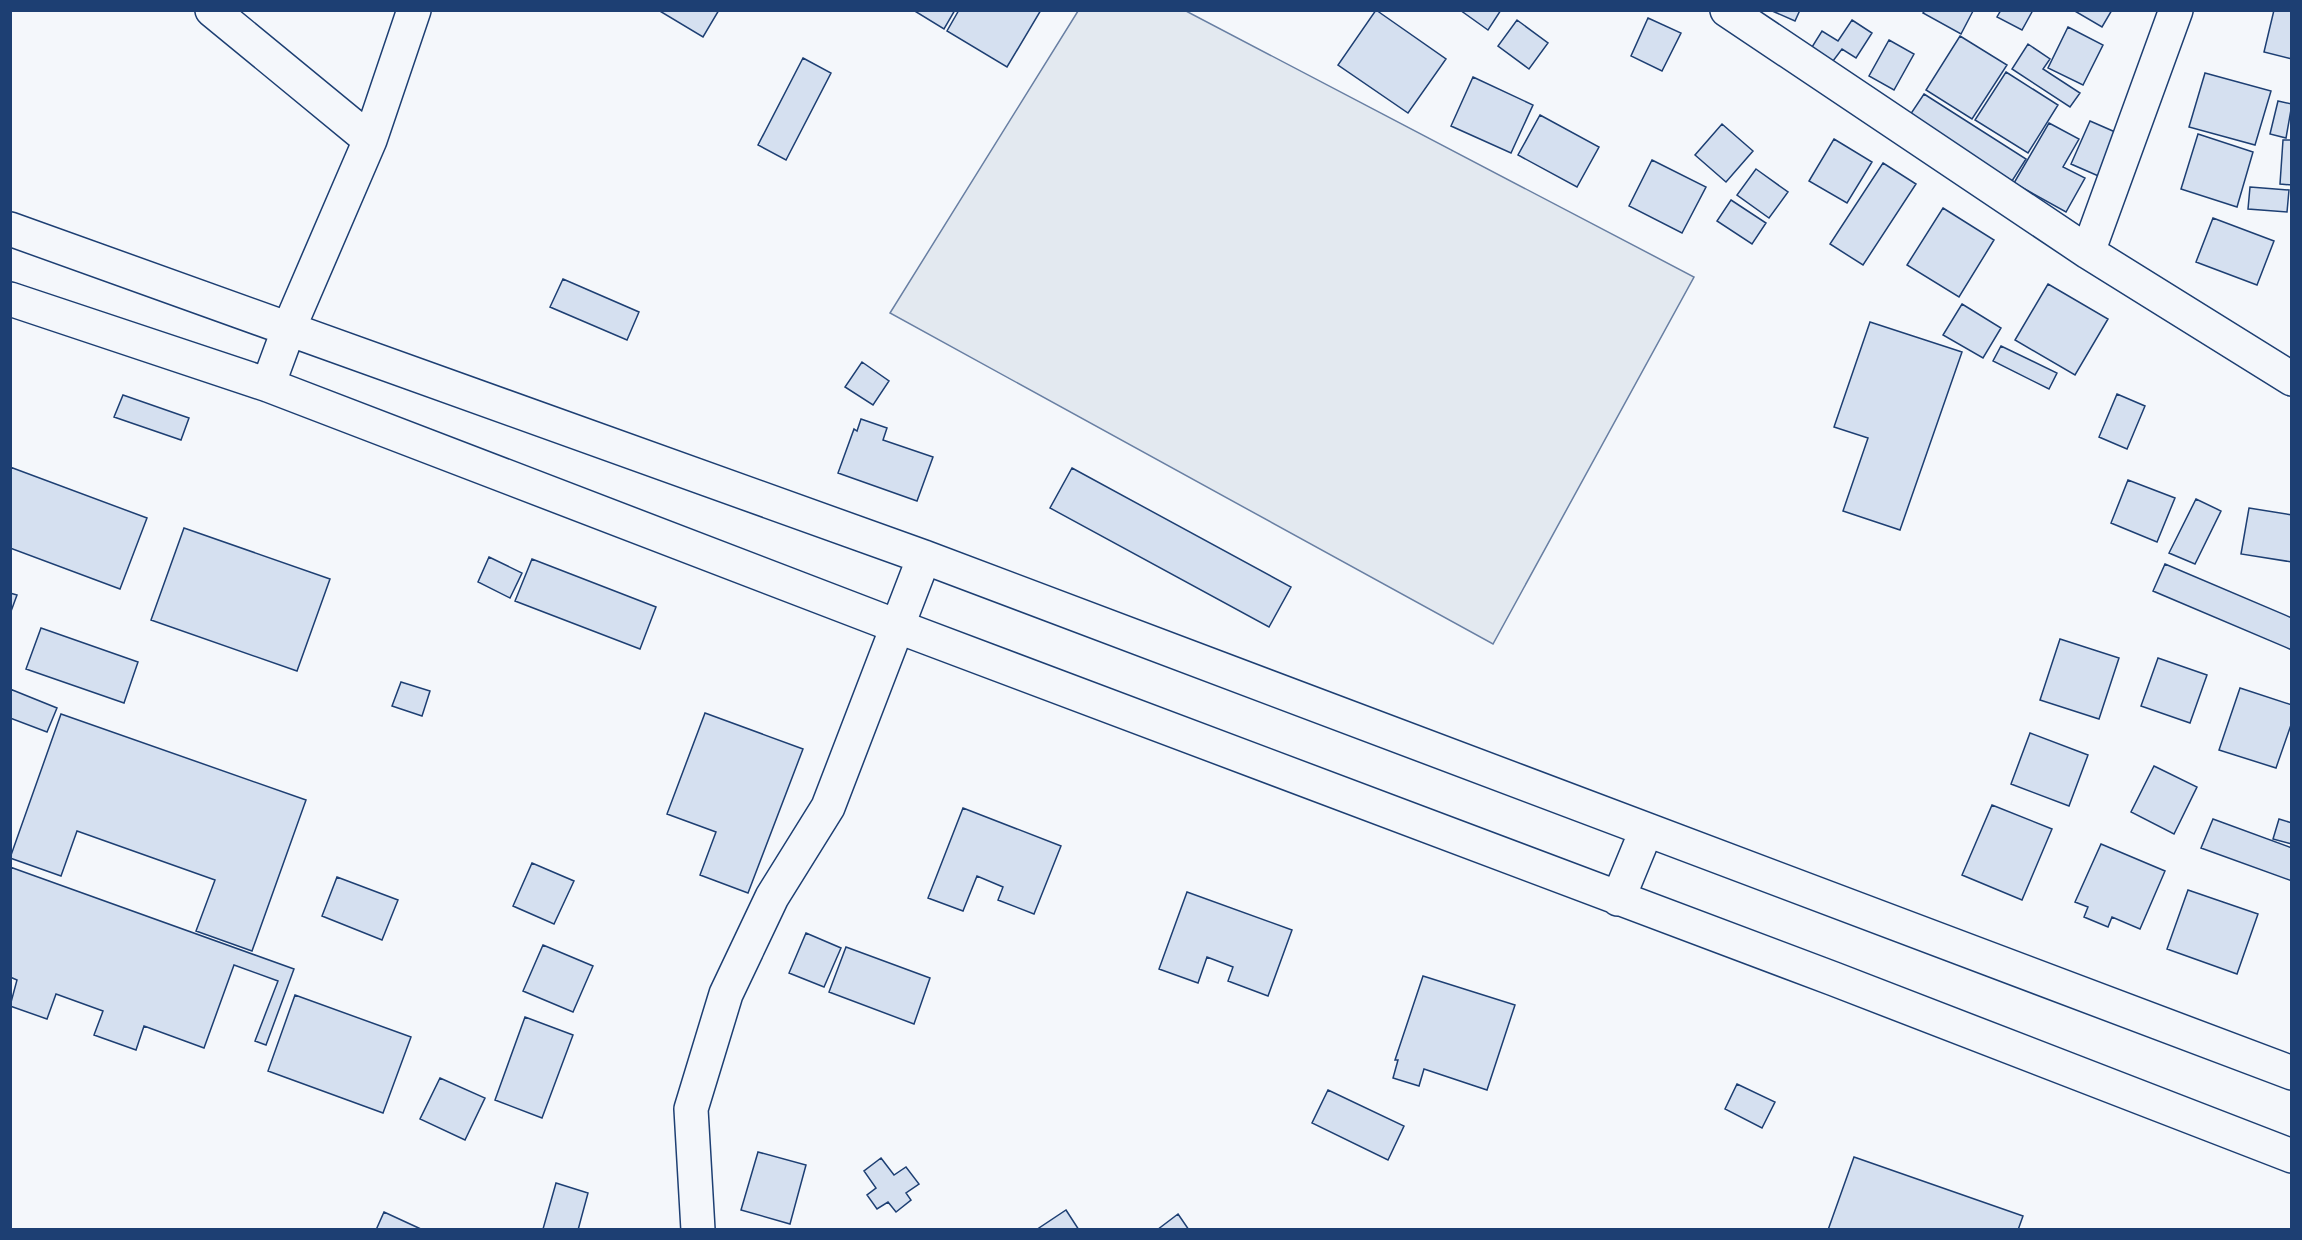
<svg xmlns="http://www.w3.org/2000/svg" width="2302" height="1240" font-family="'Roboto Serif',serif">
<style>
.green{fill:#e3e9f0;stroke:#687fa3;stroke-width:1.5}
.building{fill:#d5e0f0;stroke:#1d3f73;stroke-width:1.5}
.lines{fill:none;stroke-linecap:round;stroke-linejoin:round}
.minor-casing{stroke:#1d3f73;stroke-width:36}
.minor{stroke:#f4f7fb;stroke-width:33}
</style>
<rect width="100%" height="100%" fill="#f4f7fb"/>
<path class="green" d="M1078,11H1186L1694,277L1493,644L890,313Z"/>
<path class="building" d="M658,10H719L703,37Z
M913,10H955L944,29Z
M959,10H1041L1007,67L947,31Z
M1376,10L1446,59L1408,113L1338,65Z
M1460,10H1501L1488,30Z
M1770,10H1800L1795,21Z
M1925,10H1972L1973,11L1961,34L1923,13Z
M2001,10H2033L2022,30L1997,17Z
M2073,10H2112L2102,27Z
M2274,10H2292V59L2264,52Z
M1648,18L1681,33L1662,71L1631,56Z
M1517,20L1548,43L1529,69L1498,46Z
M1852,20L1872,33L1856,58L1842,49L1833,61L1812,47L1822,31L1838,41Z
M2068,27L2103,45L2083,85L2048,68Z
M1960,36L2007,65L1972,119L1926,90Z
M1889,40L1914,54L1894,90L1869,76Z
M2028,44L2050,59L2043,69L2080,93L2070,107L2012,69Z
M803,58L831,73L786,160L758,145Z
M2006,72L2058,105L2028,153L1975,120Z
M2205,73L2271,91L2255,145L2189,127Z
M1473,77L1533,105L1511,153L1451,126Z
M1924,94L2026,159L2012,181L1910,115Z
M2278,101L2292,104L2286,138L2270,134Z
M1540,115L1599,147L1577,187L1518,155Z
M2090,121L2122,135L2103,178L2071,164Z
M2049,123L2079,139L2063,167L2085,178L2066,212L2014,183Z
M1722,124L1753,151L1726,182L1695,155Z
M2198,134L2253,152L2237,207L2181,189Z
M1834,139L1872,162L1847,203L1809,181Z
M2283,140H2292V185L2280,184Z
M1652,160L1706,187L1682,233L1629,206Z
M1883,163L1916,184L1863,265L1830,244Z
M1756,169L1788,192L1769,218L1737,195Z
M2250,187L2289,190L2287,212L2248,209Z
M1731,200L1766,223L1752,244L1717,221Z
M1943,208L1994,240L1959,297L1907,265Z
M2213,218L2274,241L2257,285L2196,262Z
M563,279L639,312L627,340L550,307Z
M2048,284L2108,319L2075,375L2015,340Z
M1962,304L2001,328L1983,358L1943,335Z
M1870,322L1962,352L1900,530L1843,511L1868,438L1834,427Z
M2001,346L2057,373L2049,389L1993,361Z
M862,362L889,381L873,405L845,387Z
M2117,394L2145,406L2127,449L2099,437Z
M123,395L189,418L181,440L114,417Z
M861,419L887,428L883,440L933,457L917,501L838,473L854,429L857,431Z
M10,467L147,518L120,589L10,548Z
M1072,468L1291,587L1269,627L1050,508Z
M2128,480L2175,498L2157,542L2111,523Z
M2196,499L2221,511L2195,564L2169,553Z
M2249,508L2292,515V562L2241,554Z
M184,528L330,579L297,671L151,620Z
M489,557L522,573L510,598L478,582Z
M532,559L656,607L640,649L515,601Z
M2165,564L2292,618V650L2153,591Z
M10,593L17,595L10,614Z
M41,628L138,662L124,703L26,669Z
M2060,639L2119,658L2099,719L2040,700Z
M2158,658L2207,675L2190,723L2141,706Z
M401,682L430,691L422,716L392,706Z
M2240,688L2292,705V722L2276,768L2219,750Z
M10,689L57,708L47,732L10,718Z
M705,713L803,749L748,893L700,875L716,832L667,814Z
M61,714L306,800L252,951L196,931L215,880L77,831L61,876L10,858Z
M2030,733L2088,755L2069,806L2011,784Z
M2154,766L2197,787L2174,834L2131,812Z
M1992,805L2052,829L2022,900L1962,875Z
M963,808L1061,846L1034,914L998,900L1003,887L977,876L963,911L928,898Z
M2213,819L2292,848V881L2201,848Z
M2279,819L2292,823V844L2273,839Z
M2101,844L2165,871L2140,929L2112,917L2108,927L2084,917L2088,907L2075,902Z
M532,863L574,881L554,924L513,906Z
M10,867L294,969L266,1045L255,1041L278,981L234,965L204,1048L144,1026L136,1050L94,1035L103,1011L56,994L47,1019L10,1006L17,980L10,977Z
M337,877L398,900L382,940L322,916Z
M2188,890L2258,914L2237,974L2167,949Z
M1187,892L1292,930L1268,996L1228,981L1233,967L1207,957L1198,983L1159,969Z
M806,933L841,948L824,987L789,973Z
M543,945L593,966L573,1012L523,991Z
M846,947L930,978L914,1024L829,992Z
M1423,976L1515,1005L1487,1090L1424,1069L1419,1086L1393,1078L1398,1060H1395Z
M295,995L411,1037L383,1113L268,1071Z
M525,1017L573,1035L542,1118L495,1100Z
M440,1078L485,1098L465,1140L420,1119Z
M1737,1084L1775,1102L1762,1128L1725,1109Z
M1328,1090L1404,1126L1388,1160L1312,1123Z
M758,1152L806,1165L790,1224L741,1210Z
M1854,1157L2023,1216L2018,1230H1828Z
M881,1158L894,1175L906,1167L919,1184L906,1193L911,1200L896,1212L888,1202L877,1209L867,1195L876,1188L864,1171Z
M556,1183L588,1193L578,1230L543,1229Z
M1066,1210L1079,1230H1036Z
M384,1212L423,1230H376Z
M1178,1214L1189,1230H1157Z"/>
<g class="lines">
<defs>
<path id="minor" d="M212,10L370,140
M1727,10L2088,252L2292,379
M10,229L924,557L2292,1073
M2088,252L2176,10
M10,299L268,385L899,627L1834,979L2292,1156
M268,385L289,328L370,140L414,10
M1618,899L1646,831
M698,1230L691,1109L726,994L772,897L828,807L924,557"/>
</defs>
<use href="#minor" class="minor-casing"/>
<use href="#minor" class="minor"/>
</g>
<rect width="2302" height="1240" fill="none" stroke="#1d3f73" stroke-width="24"/>
</svg>
